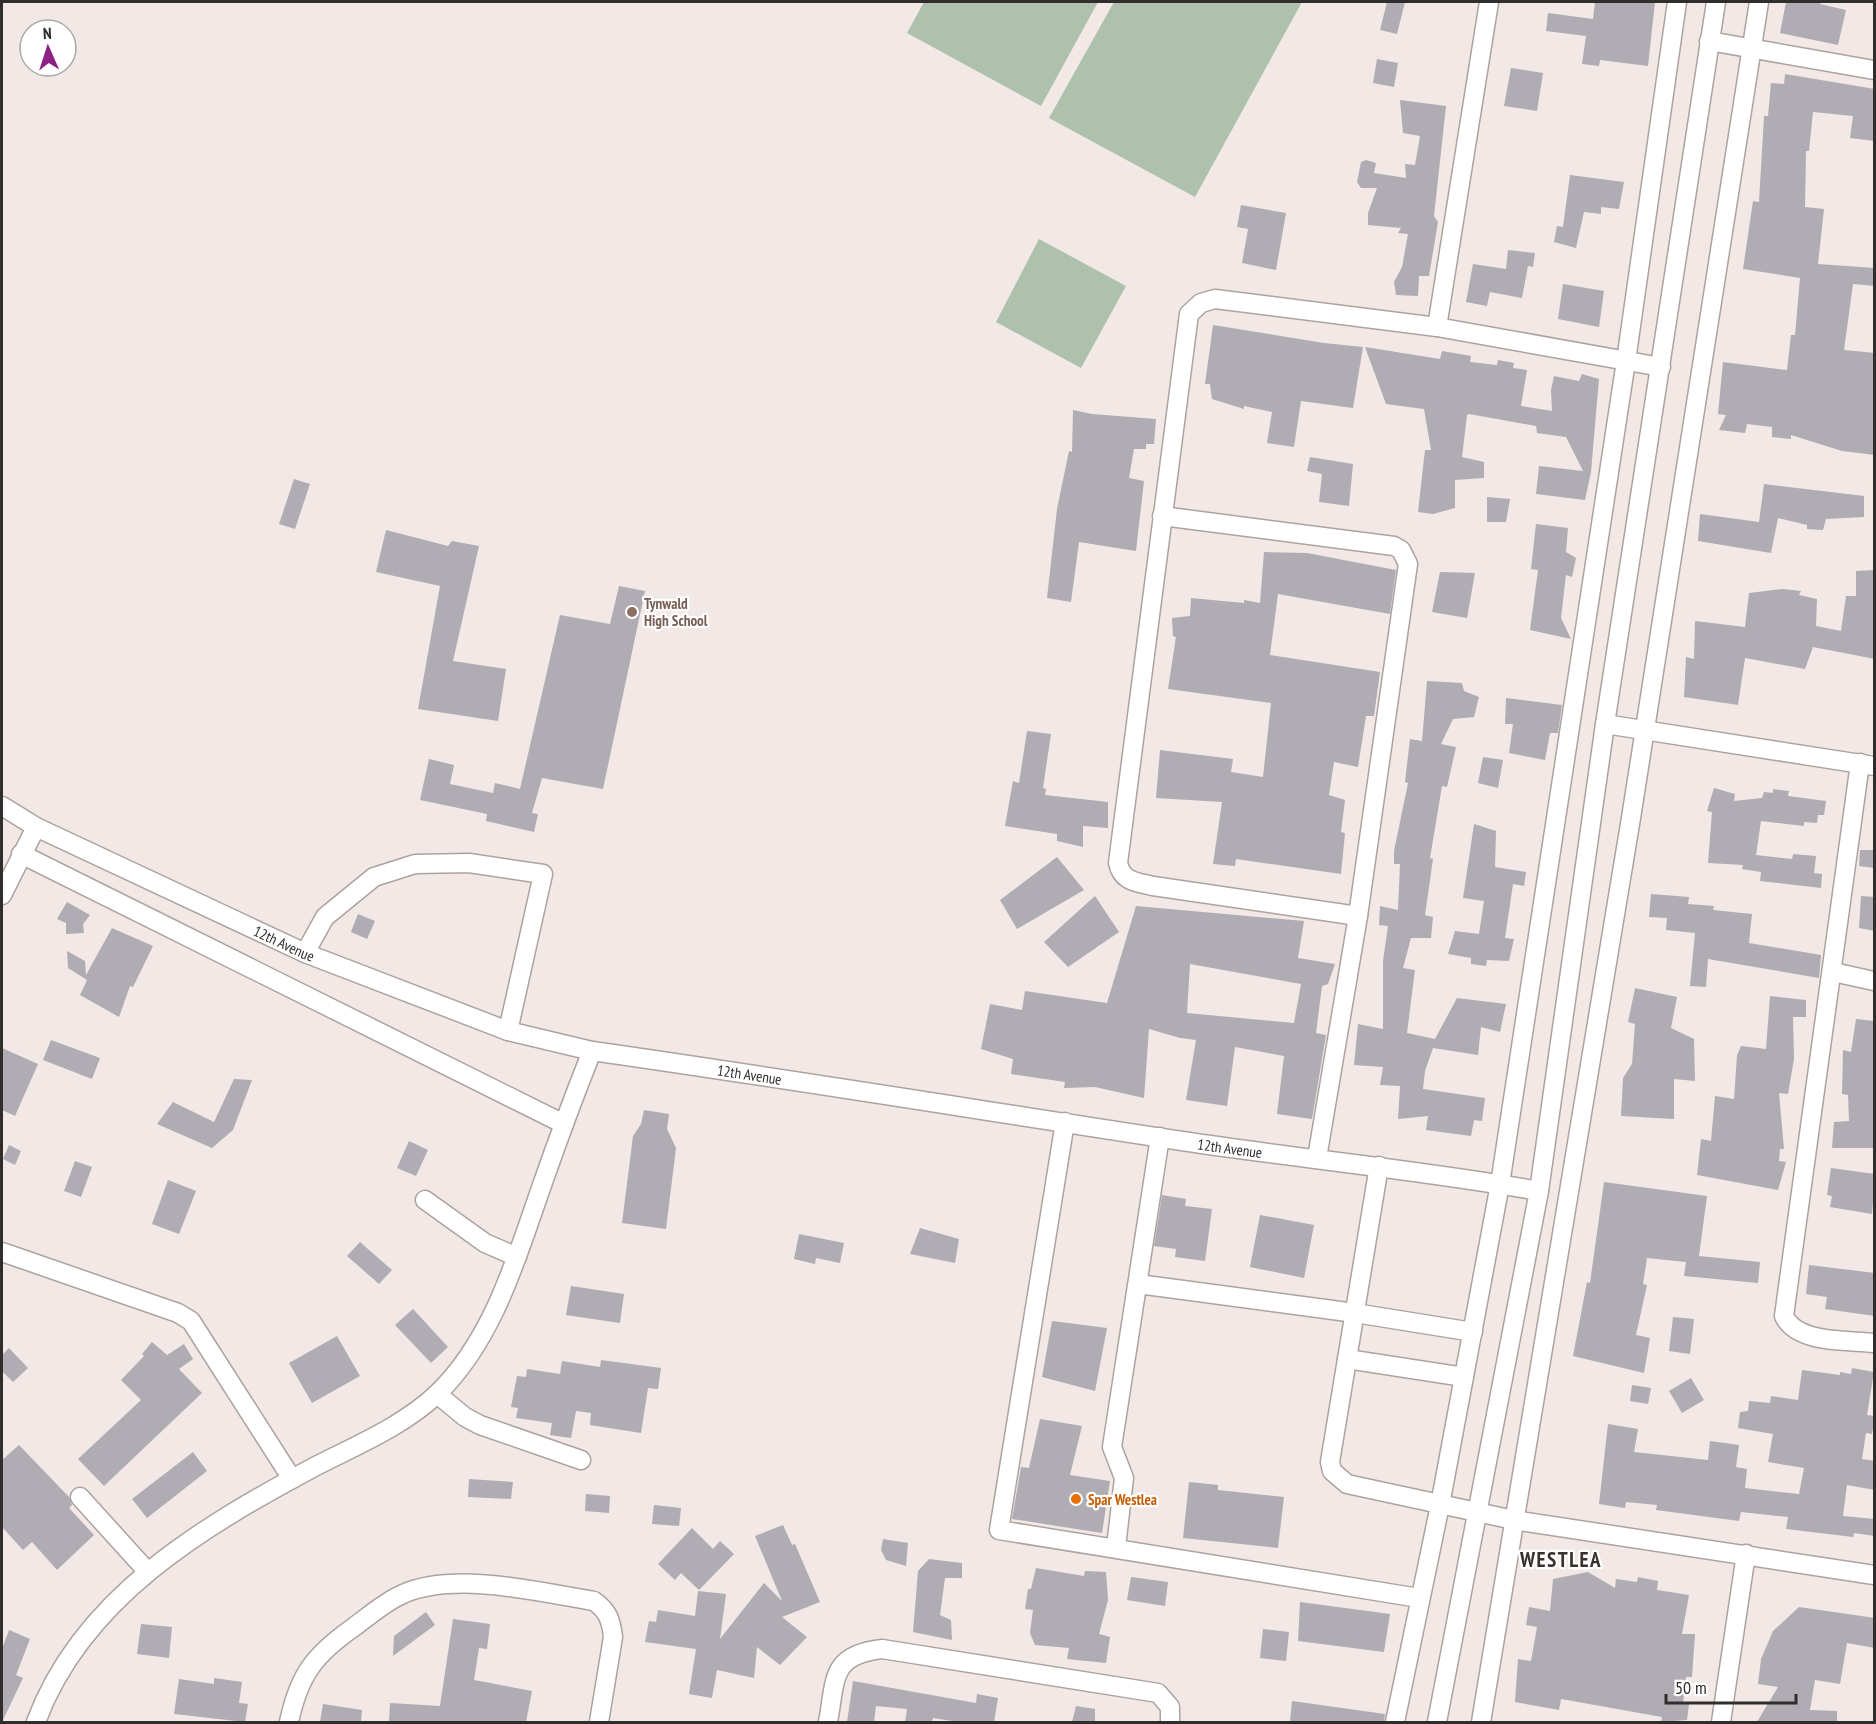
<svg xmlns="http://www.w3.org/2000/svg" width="1876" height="1724" font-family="'PT Sans Narrow',sans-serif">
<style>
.garden{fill:#adc1ac}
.building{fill:#afacb4;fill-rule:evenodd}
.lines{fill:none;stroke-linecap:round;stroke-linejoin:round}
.minor-casing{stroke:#aca3a0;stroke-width:21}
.minor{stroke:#fff;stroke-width:18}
.education-dot{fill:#8d6e63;stroke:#fff;stroke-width:2}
.food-dot{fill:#e8710a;stroke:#fff;stroke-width:2}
.labels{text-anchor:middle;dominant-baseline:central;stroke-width:4.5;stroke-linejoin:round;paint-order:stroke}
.education-label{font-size:15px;font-weight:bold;fill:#785e54;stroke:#fff;text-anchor:start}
.street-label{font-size:15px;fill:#312d2c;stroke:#fff}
.food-label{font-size:15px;font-weight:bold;fill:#c56008;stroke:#fff;text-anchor:start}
.district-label{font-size:21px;font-weight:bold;letter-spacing:1.5px;fill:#38312e;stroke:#fff}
</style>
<rect width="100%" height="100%" fill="#f2e8e5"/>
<path class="garden" d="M924,2H1098L1041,106L907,33Z
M1114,2H1302L1195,197L1049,118Z
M1039,239L1126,286L1081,368L996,322Z"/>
<path class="building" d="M1387,2H1405L1397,34L1380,30Z
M1595,2H1655L1648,66L1600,60L1599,66L1582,64L1586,36L1546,31L1548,13L1593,19Z
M1786,2H1820V4L1846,10L1838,45L1780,33Z
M1377,59L1398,63L1394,87L1373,83Z
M1511,68L1543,73L1537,111L1504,106Z
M1785,74L1875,89V141L1850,138L1853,116L1813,112L1809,151H1806L1805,207L1824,209L1818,264L1875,268V286L1853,284L1844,350L1875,353V455L1842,451L1791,435V439L1772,437V427L1747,424L1745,433L1719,430L1726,415L1718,414L1723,362L1787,370L1791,335H1795L1800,278L1743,269L1753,201L1759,202L1764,116H1768L1771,83L1784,84Z
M1400,100L1446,106L1434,216L1438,222L1429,276H1419L1418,296L1396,295L1394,282L1402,267L1408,234L1398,233L1401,228L1368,225V213L1377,188H1361L1357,182L1361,162L1366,160L1376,163L1374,173L1406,178L1405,164L1415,165L1420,136L1403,133Z
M1570,175L1624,182L1619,209L1601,207V214L1584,212L1576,248L1554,242L1557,226L1563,227Z
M1241,205L1286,213L1276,270L1242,263L1248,229L1237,227Z
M1508,250L1535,253L1533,267L1528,266L1522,298L1490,292L1487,306L1466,302L1473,264L1506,269Z
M1563,284L1604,291L1599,327L1558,319Z
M1213,325L1324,343L1363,347L1353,408L1301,401L1294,447L1267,443L1272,412L1244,406V409L1212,399L1210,384H1205Z
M1365,347L1440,359L1442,351L1471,356L1470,362L1497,365L1498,360L1514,363L1513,368L1527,370L1521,406L1552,411L1551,390L1554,376L1579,381L1582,374L1599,379L1591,472L1585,500L1536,494L1539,466L1583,471L1566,437L1537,433L1536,426L1469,414L1467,415L1462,457L1484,462V478L1455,480V508L1433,514L1418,512L1425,450H1431L1424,409L1386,404Z
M1073,410L1092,414L1156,419L1154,444H1146V449H1134L1129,478L1144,481L1136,551L1079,542L1071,602L1047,598L1057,509L1069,451L1072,452Z
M1310,457L1353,464L1349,506L1319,502L1322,474L1307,471Z
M294,479L310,484L295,529L279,524Z
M1764,484L1864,496V517L1826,519L1823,530L1807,529V525L1778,518L1771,553L1698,541L1700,514L1759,522Z
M1487,497L1510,499L1506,522H1487Z
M1536,524L1568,528L1566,552L1576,558L1572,577L1566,575L1561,618L1571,639L1530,630L1538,570L1531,569Z
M386,530L448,546L452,541L479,546L453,661L506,669L498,721L418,709L440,586L376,572Z
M1264,552L1307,553L1396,570L1390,614L1278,594L1270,655L1380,672L1374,716H1366L1358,767L1334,762L1329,795L1345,800L1341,832L1345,833L1341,874L1236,859L1235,866L1213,864L1222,802L1156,798L1160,750L1233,759L1231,772L1263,777L1271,703L1168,689L1176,637L1173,636L1172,618L1190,616L1191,598L1244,603V600L1260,603Z
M1875,570V659L1813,647L1805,669L1745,658L1738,705L1684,697L1686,657L1694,659L1695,621L1745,627L1749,593L1783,589L1801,591L1799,595L1817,599L1816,626L1841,631L1846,596H1856V571Z
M1440,572L1475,573L1467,618L1432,612Z
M619,586L645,591L603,789L542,778L532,813L538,814L534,832L486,821L487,814L420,800L429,759L454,765L450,784L493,793L495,783L520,789L560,615L610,624Z
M1427,681L1462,683L1464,691L1479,697L1474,717L1453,719L1441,744L1456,747L1447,787L1442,786L1430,858L1433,859L1425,915L1433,917L1431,938H1411L1403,968L1415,970L1407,1033L1435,1039L1457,998L1506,1004L1500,1032L1481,1027L1478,1055L1433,1048L1425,1071L1423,1089L1485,1098L1482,1121L1474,1120L1471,1136L1426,1130L1428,1116L1398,1119L1400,1086L1380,1085L1383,1067L1354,1065L1358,1024L1383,1029V961L1388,926L1379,925L1380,906L1398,910L1400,864H1394V851L1408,783L1405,782L1410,739L1422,741Z
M1506,698L1562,705L1558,733H1550L1545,760L1509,753L1513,724H1505Z
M1027,731L1051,734L1043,788L1046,789L1045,795L1108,802V828L1083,826V847L1057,841V834L1005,826L1013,781L1019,783Z
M1483,757L1503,760L1498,788L1478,783Z
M1714,788L1735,794L1734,801L1762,798L1764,792L1773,793V789L1789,791L1788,796L1826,801L1824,815H1818L1817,823L1804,822V826L1761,821L1756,855L1792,859L1793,854L1816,856L1814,873L1822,874L1821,888L1760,881L1761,872L1742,869L1743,865L1708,863L1712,812L1707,811Z
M1474,824L1496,831L1495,867L1526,872L1524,886L1513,884L1505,938L1514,939L1509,961L1487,960L1486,966L1471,964V958L1448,954L1455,931L1479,934L1484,901L1463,898Z
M1860,850H1875V868L1859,866Z
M1057,857L1084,890L1017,929L1000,900Z
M1651,894L1689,897L1688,904L1714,906L1713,910L1752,914L1749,943L1821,955L1819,978L1708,959L1706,987L1690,986L1695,933L1666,930L1667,918L1649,917Z
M1095,896L1119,932L1068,967L1044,942Z
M1861,896L1875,897V931L1859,928Z
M67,902L90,915L83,924L84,933L66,934V923L57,919Z
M1136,906L1304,921L1298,958L1335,964L1328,984L1322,986L1316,1033L1326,1035L1312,1119L1277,1114L1284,1056L1235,1047L1227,1106L1186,1100L1196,1040L1180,1038L1149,1029L1144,1098L1095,1087L1064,1088L1065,1082L1011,1074L1013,1059L981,1049L990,1004L1022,1010L1025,991L1107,1003ZM1190,964L1301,984L1294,1023L1187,1013Z
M358,914L375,921L367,939L351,932Z
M112,928L153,946L133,987L130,986L119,1017L80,995L87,980L68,968L67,951L85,961L86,975Z
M1635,988L1677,997L1671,1028L1694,1039L1695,1081L1674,1079V1119L1621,1116L1623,1078L1632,1064L1635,1024L1628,1022Z
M1770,996L1806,1000V1017H1793L1794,1059L1788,1094L1779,1093L1784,1149H1780L1779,1161L1786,1162L1778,1190L1697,1175L1701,1139L1711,1141L1715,1096L1734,1099L1737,1055L1741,1046L1766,1049Z
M1856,1019L1875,1021V1148H1832L1834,1122L1849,1121L1848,1095L1842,1094L1843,1050L1851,1052Z
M51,1040L100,1058L92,1079L43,1060Z
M2,1048L38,1064L15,1116L2,1110Z
M234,1079L252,1080L233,1130L212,1148L157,1124L173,1102L214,1122Z
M644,1110L669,1114L667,1129L676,1148L666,1229L622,1223L633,1136L641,1124Z
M409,1141L428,1150L416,1176L397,1168Z
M9,1145L21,1151L15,1165L3,1159Z
M75,1161L92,1167L81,1197L64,1191Z
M1831,1168L1875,1174L1872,1214L1830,1207L1832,1196L1827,1195Z
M168,1180L196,1191L179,1234L152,1224Z
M1604,1182L1707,1196L1699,1256L1760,1262L1758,1283L1684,1276L1686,1262L1647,1258L1643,1284L1647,1285L1636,1335L1650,1338L1644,1373L1573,1356L1587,1282L1590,1283Z
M1162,1195L1186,1199L1185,1206L1212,1209L1205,1261L1175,1257L1176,1249L1154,1246Z
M1260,1215L1314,1225L1304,1278L1250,1267Z
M920,1228L959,1239L955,1263L910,1254Z
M799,1234L844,1243L840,1263L816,1258L815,1264L794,1259Z
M360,1242L392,1270L379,1284L347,1256Z
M1809,1265L1875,1273V1316L1825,1309L1827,1297L1806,1294Z
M571,1286L624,1294L620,1323L566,1315Z
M413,1309L448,1347L431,1363L395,1325Z
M1673,1317L1694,1319L1690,1354L1669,1351Z
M1052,1321L1107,1328L1095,1391L1042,1377Z
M337,1336L360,1376L312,1403L289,1363Z
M152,1342L167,1355L184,1344L193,1359L179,1369L202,1393L104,1486L78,1459L141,1400L121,1380L144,1356L142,1354Z
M9,1348L28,1368L13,1382L2,1371V1355Z
M601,1360L661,1368L658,1389L648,1388L641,1433L590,1425L591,1413L576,1411L571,1438L550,1435L552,1423L516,1418L518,1408L511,1407L517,1376L526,1377L527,1369L560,1374L562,1361L600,1367Z
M1852,1368L1874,1372L1867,1415L1875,1416L1872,1434L1866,1433L1862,1459L1875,1461V1490L1847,1485L1843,1516L1875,1519V1536L1854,1533L1853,1537L1786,1529L1788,1517L1741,1512L1739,1521L1656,1510L1657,1505L1626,1502L1625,1508L1599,1504L1608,1424L1638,1429L1634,1452L1708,1460L1710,1441L1739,1445L1736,1467L1747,1469L1745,1488L1799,1494L1804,1468L1768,1462L1773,1434L1738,1428L1740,1412L1748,1411L1749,1401L1770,1403L1771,1396L1798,1400L1802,1370L1840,1375V1372L1851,1374Z
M1691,1378L1704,1400L1682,1413L1669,1391Z
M1632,1385L1651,1388L1648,1404L1630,1401Z
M1040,1419L1082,1426L1070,1475L1110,1481L1102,1533L1012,1519L1021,1467L1029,1468Z
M19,1445L69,1497L72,1505L69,1508L94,1535L57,1570L32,1542L23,1550L2,1527V1460Z
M193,1452L207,1471L147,1518L132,1499Z
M469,1479L513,1482L511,1499L468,1497Z
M1189,1482L1218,1485V1490L1284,1497L1278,1548L1183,1538Z
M586,1494L610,1496L609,1513L585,1511Z
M654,1505L681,1508L679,1526L652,1524Z
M783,1525L792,1545L795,1544L820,1602L782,1617L807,1637L780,1665L757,1647L754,1678L717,1670L712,1698L689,1694L696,1649L645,1642L649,1621L656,1622L658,1610L695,1616L698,1591L726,1594L720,1639L764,1583L782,1601L755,1536Z
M692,1528L713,1549L720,1541L734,1554L699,1590L681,1573L675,1580L658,1564Z
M883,1539L908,1543L906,1566L886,1560L881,1550Z
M929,1559L962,1563V1578H945L940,1615L951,1620L952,1640L913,1632L918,1571Z
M1036,1568L1084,1576L1085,1571L1106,1572L1108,1600L1099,1634L1110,1637L1106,1663L1067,1659L1069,1648L1035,1645L1030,1633L1033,1610L1025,1609L1028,1589H1031Z
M1588,1572L1615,1588L1616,1579L1637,1582L1638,1577L1658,1581L1657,1590L1689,1595L1682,1634H1695L1692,1677H1686L1683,1703L1689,1704L1687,1720L1661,1722L1662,1717L1561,1699L1559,1710L1515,1702L1518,1659L1531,1661L1537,1627L1526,1625L1529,1607L1550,1611L1553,1579Z
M1131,1577L1168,1582L1165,1606L1127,1600Z
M1300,1602L1390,1614L1384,1652L1298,1641Z
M1799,1607L1875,1618V1648L1847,1643L1840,1684L1815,1680L1810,1710L1837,1711V1722H1757L1778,1687L1758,1684L1761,1659L1773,1631Z
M426,1612L435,1625L393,1656L394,1636Z
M453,1619L490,1624L487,1649L479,1648L474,1680L532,1691L526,1722H389L390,1703L440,1706Z
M141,1624L172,1627L169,1658L137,1654Z
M1263,1629L1289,1632L1286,1661L1260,1658Z
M9,1630L30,1639L16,1675L23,1678L2,1722V1649Z
M214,1678L242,1682L239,1703L248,1704L245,1722L174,1714L179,1679L214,1684Z
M853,1681L976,1703L977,1694L998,1698L994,1722H959L933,1718L932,1722H905L907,1709L876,1706L874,1722H847Z
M1292,1701L1385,1714L1384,1722H1290Z
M323,1704L362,1710L361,1722H320Z
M1076,1706L1095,1709V1722H1072Z"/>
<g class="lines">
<defs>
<g id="minor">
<path d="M1709,41L1874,70"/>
<path d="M1437,327L1489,2"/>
<path d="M1162,516L1394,546L1401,550L1408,564L1358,916L1317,1158"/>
<path d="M1605,724L1874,766"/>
<path d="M1860,763L1784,1316C1797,1344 1848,1340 1874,1343"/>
<path id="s1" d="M2,806L36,827L305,953L508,1031L592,1051C789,1079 985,1111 1182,1141C1301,1159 1421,1170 1539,1191"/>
<path d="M21,854L564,1124"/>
<path d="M2,895L36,827"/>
<path d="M1358,916L1153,886C1137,882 1122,882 1118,863L1189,314L1201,303L1215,299L1437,327L1661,367"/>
<path d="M305,953L325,917L374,877L415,864L469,863L543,874L508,1031"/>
<path d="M1833,972L1874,981"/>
<path d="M1065,1122L999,1530L1419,1598"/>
<path d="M1379,1166L1330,1462L1332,1471L1347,1484L1514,1520L1874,1575"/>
<path d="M425,1200L485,1243L517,1257"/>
<path d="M2,1252L178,1313L191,1321L292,1479"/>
<path d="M1138,1284L1355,1313L1473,1332"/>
<path d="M1347,1359L1464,1377"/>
<path d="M437,1394L465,1417L480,1425L581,1460"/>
<path d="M80,1497L147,1571"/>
<path d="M1116,1547L1124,1478L1112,1447L1160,1137"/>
<path d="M36,1722C82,1597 204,1526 316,1466C357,1445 403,1426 437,1394C493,1340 516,1259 541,1188C557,1142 574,1096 592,1051"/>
<path d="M289,1722C299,1675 314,1655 354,1627C369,1616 386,1601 403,1594C455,1571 539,1592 594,1601C608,1611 611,1620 613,1637L599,1722"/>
<path d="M828,1722C836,1679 830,1655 882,1649L1158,1693L1170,1707V1722"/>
<path d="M1395,1722L1440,1505L1500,1184L1626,361L1677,2"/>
<path d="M1437,1722L1539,1191L1605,724L1716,2"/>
<path d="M1481,1722L1631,818L1759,2"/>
<path d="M1721,1722L1746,1554"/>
</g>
</defs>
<use href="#minor" class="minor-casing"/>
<use href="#minor" class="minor"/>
</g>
<circle class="education-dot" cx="632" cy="612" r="6"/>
<circle class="food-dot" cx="1076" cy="1499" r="6"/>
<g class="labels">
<g class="education-label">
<text x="644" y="603">Tynwald<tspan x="644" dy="17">High School</tspan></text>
</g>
<g class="street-label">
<text stroke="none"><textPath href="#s1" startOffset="314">12th Avenue</textPath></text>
<text stroke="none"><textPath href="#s1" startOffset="800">12th Avenue</textPath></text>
<text stroke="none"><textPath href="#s1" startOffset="1286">12th Avenue</textPath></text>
</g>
<g class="food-label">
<text x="1088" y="1499">Spar Westlea</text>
</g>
<g class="district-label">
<text x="1561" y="1559">WESTLEA</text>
</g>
</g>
<rect width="1876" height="1724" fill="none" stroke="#312d2c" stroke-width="6"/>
<g transform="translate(48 48) rotate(357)"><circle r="28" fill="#ffffff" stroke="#adabab" stroke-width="1.5"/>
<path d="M0-4.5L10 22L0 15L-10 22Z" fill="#8e2185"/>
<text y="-9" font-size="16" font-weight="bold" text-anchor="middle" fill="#312d2c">N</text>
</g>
<path d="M1666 1694v9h130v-9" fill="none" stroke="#312d2c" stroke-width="3"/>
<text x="1675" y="1694" font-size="18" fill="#312d2c" stroke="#ffffff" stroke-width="4.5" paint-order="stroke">50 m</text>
</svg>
